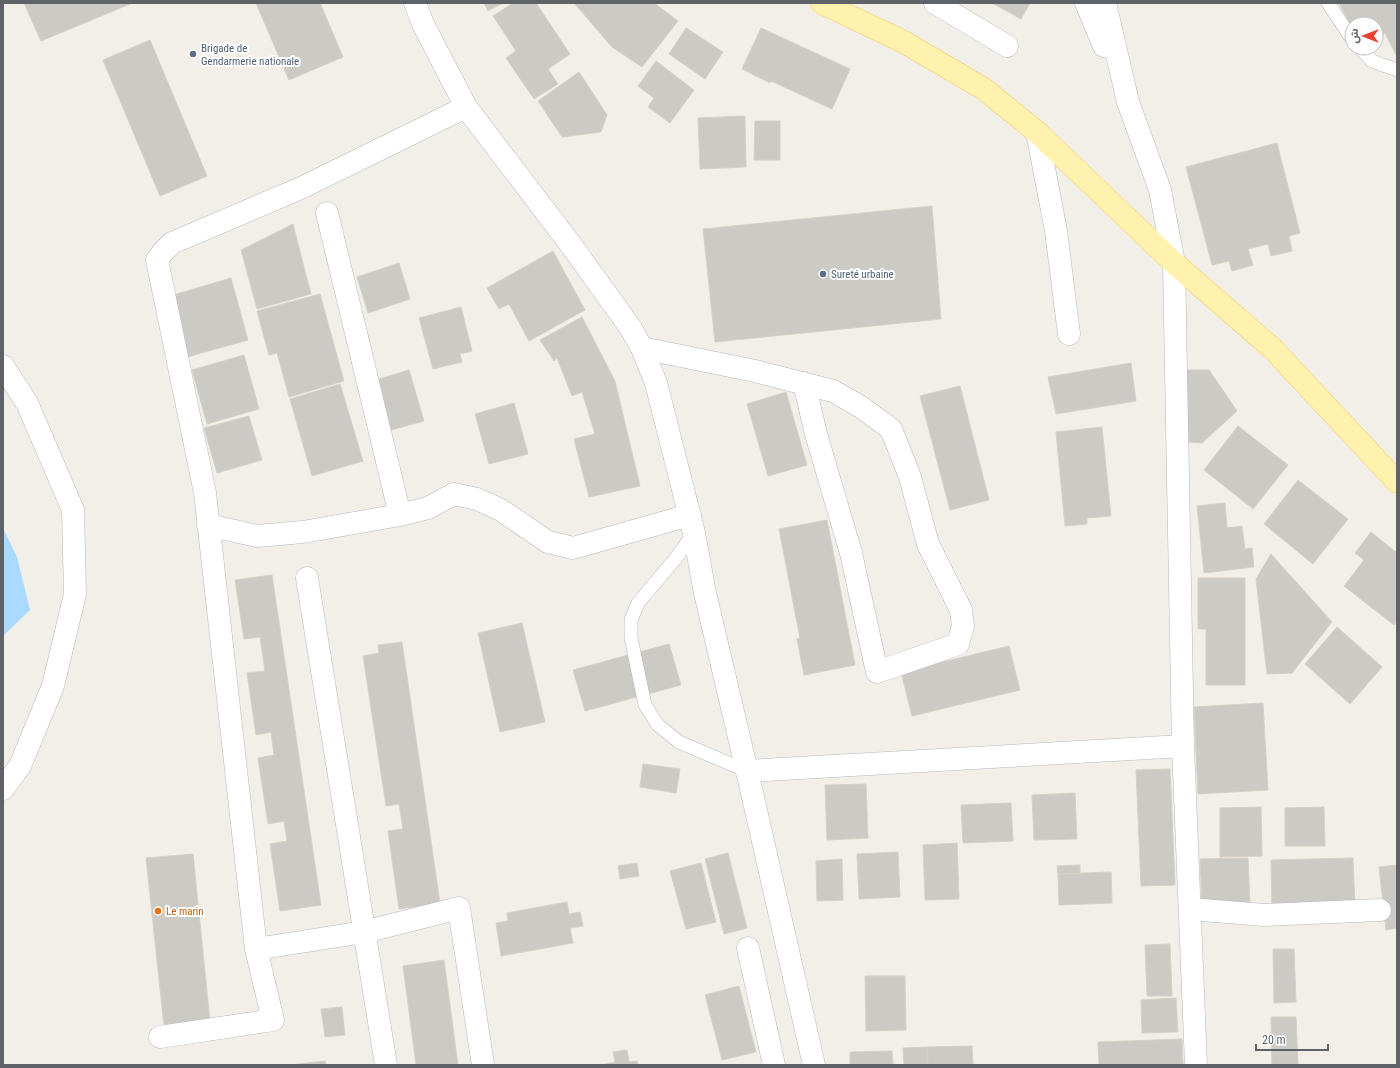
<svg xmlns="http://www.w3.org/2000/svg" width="1400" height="1068" font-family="'Roboto Condensed','Noto Sans Arabic',sans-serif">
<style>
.water{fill:#aadaff}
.building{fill:#cccac5;stroke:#d6d1c6}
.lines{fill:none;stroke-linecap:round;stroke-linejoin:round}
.lane-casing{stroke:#b5b8bc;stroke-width:14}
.street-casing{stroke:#b5b8bc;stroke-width:23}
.secondary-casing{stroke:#b6babf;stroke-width:23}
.primary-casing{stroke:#f2c960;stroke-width:23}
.lane{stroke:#fff;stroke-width:13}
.street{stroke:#fff;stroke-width:22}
.secondary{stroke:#fff;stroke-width:22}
.primary{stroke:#fff2af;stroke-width:22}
.service-dot{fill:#5c6f8a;stroke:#fff;stroke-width:1.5}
.food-dot{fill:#e8710a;stroke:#fff;stroke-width:1.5}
.labels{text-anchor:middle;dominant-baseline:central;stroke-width:4;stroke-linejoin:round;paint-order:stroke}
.service-label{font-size:11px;fill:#4e5e75;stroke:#fff;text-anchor:start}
.food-label{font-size:11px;fill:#c56008;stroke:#fff;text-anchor:start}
</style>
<rect width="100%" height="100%" fill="#f1efe8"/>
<path class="water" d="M3,528L17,557L30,610L3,636Z"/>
<path class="building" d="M24,3H130V4L41,41Z
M256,3H320L343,57L289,80Z
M484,3H503L488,11Z
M513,3H536L570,54L548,69L558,84L534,99L506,58L516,51L493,16Z
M574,3H654L678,21L642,67L612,47Z
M992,3H1030L1021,19Z
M1339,3H1397V54L1396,55L1385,33L1376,38V24H1352V28Z
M686,28L723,52L705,79L669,54Z
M761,28L850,69L832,109L771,81L770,83L742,69Z
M150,40L207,176L160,196L103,60Z
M656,61L694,90L670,123L648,107L654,98L638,86Z
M579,72L607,115L601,132L562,137L538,101Z
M745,116L746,167L700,169L698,118Z
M755,121H780V160H754Z
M1277,143L1300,233L1289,236L1292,251L1271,256L1268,244L1248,249L1253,265L1232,271L1229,261L1212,265L1186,167Z
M932,206L941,319L715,342L703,229Z
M293,224L311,294L257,309L241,250Z
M553,251L585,310L529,341L509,304L499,309L487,288Z
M399,263L410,299L368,313L357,277Z
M231,278L248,340L187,357L170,296Z
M320,294L344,381L289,397L277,353L269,355L257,311Z
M461,307L472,351L460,354L462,362L433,369L419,318Z
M582,317L615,381L640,486L589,497L574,439L595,434L582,392L572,396L557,358L554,361L540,340Z
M244,355L259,409L207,424L192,370Z
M1131,363L1136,401L1056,414L1048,377Z
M409,370L424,421L391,430L376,380Z
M1185,370H1209L1237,411L1202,443L1186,442Z
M340,384L363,461L312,476L290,399Z
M960,386L989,500L950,510L920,396Z
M786,392L807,465L768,476L747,404Z
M514,403L528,454L489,464L475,414Z
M249,416L262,460L217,473L204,428Z
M1238,426L1288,465L1253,509L1204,470Z
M1102,427L1111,516L1087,518V524L1065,526L1056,432Z
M1298,480L1348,519L1313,564L1264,524Z
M1225,503L1227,528L1242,526L1245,549L1252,548L1254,567L1204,573L1197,506Z
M827,520L855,665L804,675L797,639L800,638L779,529Z
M1371,532L1397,553V621L1394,625L1344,586L1364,560L1355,553Z
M1271,554L1332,622L1292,673L1267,674L1256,579Z
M272,575L321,905L280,911L270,844L287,841L284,821L268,824L258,758L274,755L271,732L256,735L247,673L265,671L260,637L244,639L235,580Z
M1198,578H1245V685H1206V629H1198Z
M522,623L545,722L500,732L478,633Z
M1337,627L1382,667L1350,704L1305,664Z
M402,642L440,903L399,909L388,831L403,829L399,804L386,806L363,656L379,653L378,645Z
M669,644L681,685L585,711L573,670Z
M1009,646L1020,690L912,716L901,672Z
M1263,703L1268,790L1198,794L1194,707Z
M643,764L680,769L676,793L640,787Z
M1170,769L1175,885L1141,886L1136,770Z
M866,784L868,838L827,840L825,785Z
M1075,793L1077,839L1034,840L1032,795Z
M1011,803L1013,841L963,843L961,805Z
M1261,807L1262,856L1220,857V808Z
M1324,807L1325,846H1285V808Z
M957,843L959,899L925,900L923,845Z
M898,852L900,897L859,899L857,854Z
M728,853L747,928L724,934L705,859Z
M193,854L210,1021L164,1026L146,858Z
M1248,858L1250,904L1202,906L1200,859Z
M1353,858L1355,906L1272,909L1271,860Z
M842,859L843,900L817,901L816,861Z
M637,863L639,876L620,879L618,866Z
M701,863L716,922L686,929L670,871Z
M1080,865V874H1058L1057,866Z
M1397,865V928L1386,930L1379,867Z
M1111,872L1112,903L1059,905L1058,874Z
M567,902L569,914L580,912L583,926L570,928L573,943L501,956L496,923L508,921L507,913Z
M1170,944L1172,996H1147L1145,945Z
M1273,949H1294L1296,1002L1274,1003Z
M444,960L458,1065H416L403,966Z
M865,976H905L906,1030L866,1031Z
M739,986L756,1052L722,1060L705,995Z
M1176,998L1178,1032L1142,1033L1141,1000Z
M342,1007L345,1035L325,1037L321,1009Z
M1271,1017H1296L1298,1064L1272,1065Z
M1182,1039L1183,1065H1099L1098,1042Z
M972,1046L973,1065H928L927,1047Z
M927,1047L928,1065H904L903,1048Z
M627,1050L629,1062L637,1061L638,1065H601L615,1062L613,1052Z
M892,1051L893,1065H850V1052Z
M325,1061L326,1065H289Z"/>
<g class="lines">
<defs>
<path id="lane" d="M1328,3L1352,39
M1360,48L1372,61L1397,70
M694,533L676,558L638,603L631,620V638L645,705L658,725L679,742L747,771"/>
<path id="street" d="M935,3L1007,46
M1086,3L1104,46
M1105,3L1128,102L1160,190L1174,263L1183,746L1196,1065
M1037,132L1056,231L1069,334
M327,213L400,515
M642,348L755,371L833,391L861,407L891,429L910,477L928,544L961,610L963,626L958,644L877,672L851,553L816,434L804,383
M3,366L27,403L73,510L75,594L53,686L20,766L3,789
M208,525L257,536L303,532L400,515L428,508L454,494L477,499L501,510L548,542L573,548L690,515
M307,578L386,1065
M747,771L1183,746
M1190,909L1264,915L1380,910
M748,948L774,1065
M256,949L364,932L459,908L483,1065
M160,1037L273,1020L256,949L205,493L157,260L163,252L172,243L301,188L466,107"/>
<path id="secondary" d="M415,3L423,24L466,107L571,245L630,327L642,348L656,383L694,533L705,593L747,771L814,1065"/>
<path id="primary" d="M822,3L904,42L984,89L1037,132L1174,263L1273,349L1397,482"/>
</defs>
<use href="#lane" class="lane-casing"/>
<use href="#street" class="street-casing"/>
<use href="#secondary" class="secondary-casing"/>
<use href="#primary" class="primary-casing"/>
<use href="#lane" class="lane"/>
<use href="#street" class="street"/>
<use href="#secondary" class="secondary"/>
<use href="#primary" class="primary"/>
</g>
<g class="service-dot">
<circle cx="193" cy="54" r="4"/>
<circle cx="823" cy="274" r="4"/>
</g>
<circle class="food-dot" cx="158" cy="911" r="4"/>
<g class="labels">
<g class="service-label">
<text x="201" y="48">Brigade de<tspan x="201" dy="13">Gendarmerie nationale</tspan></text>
<text x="831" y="274">Sureté urbaine</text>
</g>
<g class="food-label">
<text x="166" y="911">Le marin</text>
</g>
</g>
<rect width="1400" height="1068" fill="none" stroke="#5f6368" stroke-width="8"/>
<g transform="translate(1364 36) rotate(270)"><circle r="19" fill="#ffffff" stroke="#bfc1c3"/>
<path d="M0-3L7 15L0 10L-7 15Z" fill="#ea4335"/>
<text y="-6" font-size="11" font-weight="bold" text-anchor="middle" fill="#5f6368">ش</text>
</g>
<path d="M1256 1044v6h72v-6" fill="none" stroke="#5f6368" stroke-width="2"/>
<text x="1262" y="1044" font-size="12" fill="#5f6368" stroke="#ffffff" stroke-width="3" paint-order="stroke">20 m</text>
</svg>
